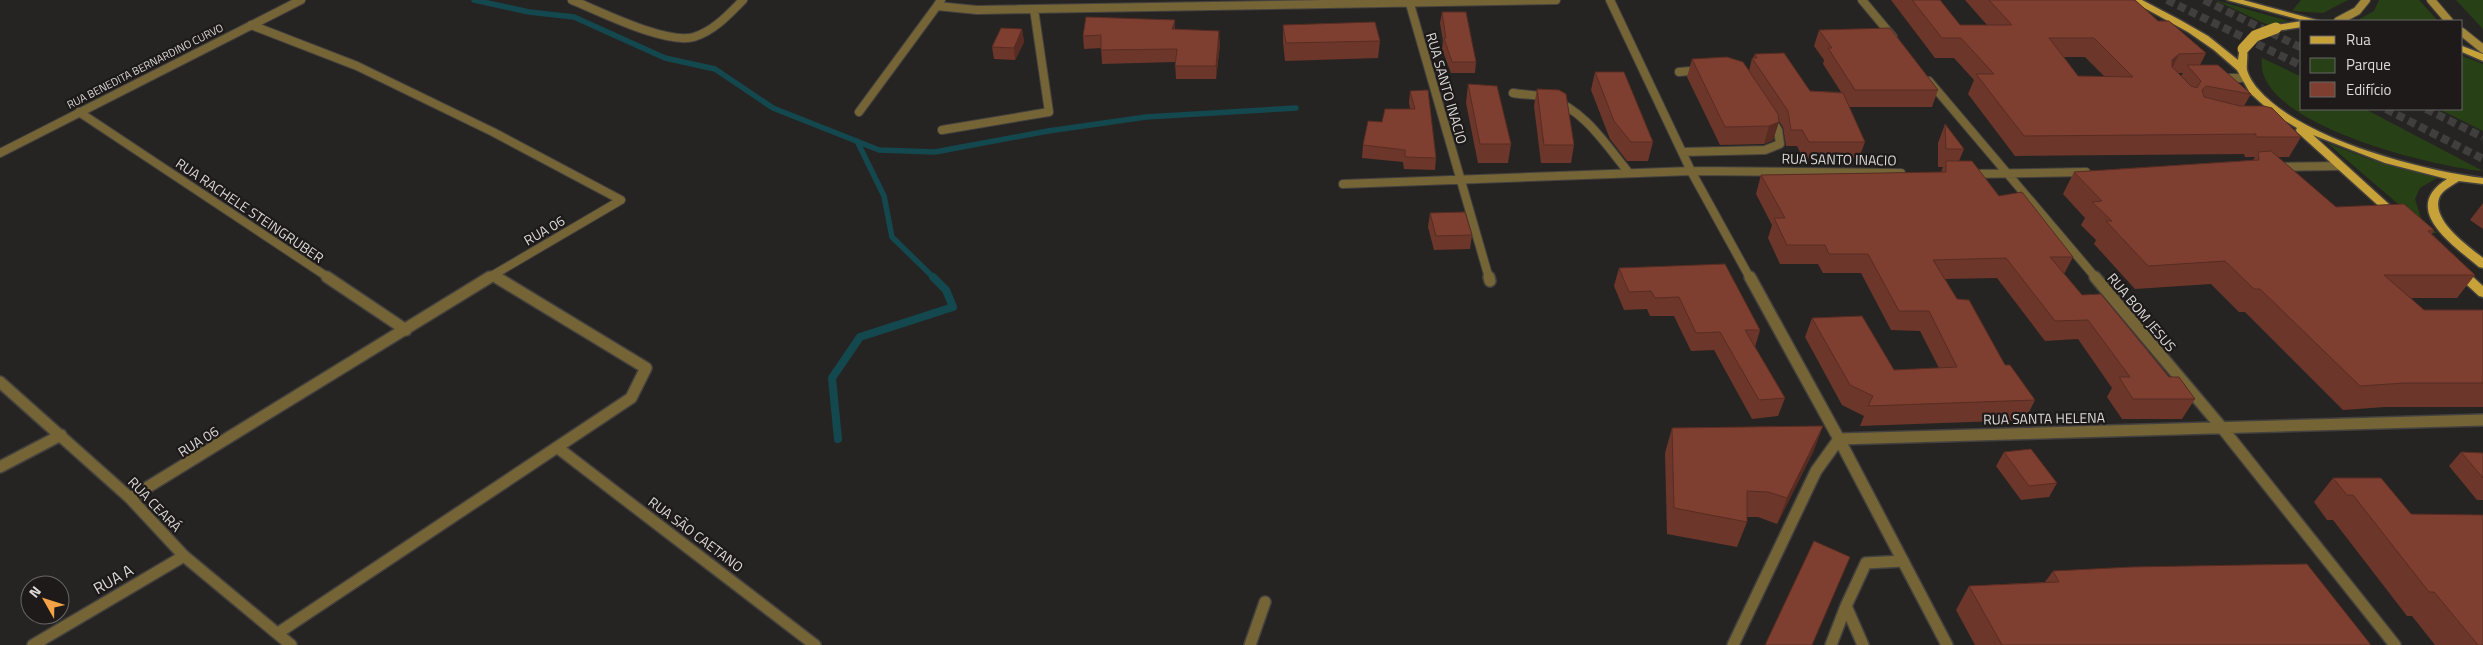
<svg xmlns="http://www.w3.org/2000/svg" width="2483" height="645" font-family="'Titillium Web',sans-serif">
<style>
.green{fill:#284015}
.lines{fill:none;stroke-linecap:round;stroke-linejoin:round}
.stream-far1{stroke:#14484f;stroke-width:5.5}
.stream{stroke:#14484f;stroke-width:8}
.secondary-tunnel{stroke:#413f3d;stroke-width:8;stroke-dasharray:8 4.5;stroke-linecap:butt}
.service-far1-casing{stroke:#43413f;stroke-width:10}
.service-casing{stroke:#43413f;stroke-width:14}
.minor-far1-casing{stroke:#43413f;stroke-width:10}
.minor-casing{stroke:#43413f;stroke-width:14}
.secondary-casing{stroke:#43413f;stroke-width:10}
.primary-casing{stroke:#43413f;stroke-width:3}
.service-far1{stroke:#756436;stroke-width:8}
.service{stroke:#756436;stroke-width:11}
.minor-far1{stroke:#756436;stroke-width:8}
.minor{stroke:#756436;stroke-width:11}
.secondary{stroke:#a38739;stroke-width:8}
.primary{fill:#c7a239;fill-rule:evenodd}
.primary-bridge-casing{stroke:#43413f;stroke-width:12;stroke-linecap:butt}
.primary-bridge{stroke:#c7a239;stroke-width:11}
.wall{fill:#6c362a;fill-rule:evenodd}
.shaded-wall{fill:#582c22}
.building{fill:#7e3f31;stroke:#582c22;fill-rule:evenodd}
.labels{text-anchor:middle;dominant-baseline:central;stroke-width:4.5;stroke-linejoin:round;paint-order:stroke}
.far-street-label{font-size:11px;fill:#dcdad9;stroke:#1d1a19}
.street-label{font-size:14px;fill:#dcdad9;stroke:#1d1a19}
.near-street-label{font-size:16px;fill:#dcdad9;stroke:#1d1a19}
</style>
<rect width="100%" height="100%" fill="#262422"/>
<path class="green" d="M2215,0L2288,21L2268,25Z
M2301,0H2348L2323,13L2292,11Z
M2379,0H2419L2438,21H2356L2374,11Z
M2456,0H2483V29Z
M2462,56L2483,64V131L2439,109H2462Z
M2262,58L2302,77V109H2365L2483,171C2436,167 2252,124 2262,58Z
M2327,143L2372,160L2437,178L2420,188L2415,199L2421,218L2437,233H2432Z"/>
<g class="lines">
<path class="stream-far1" d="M474,0L529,12L574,17L665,58L715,69L773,108L879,150L935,152L1048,131L1146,117L1296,108
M857,141L884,196L892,237L934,278"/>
<path class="stream" d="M838,439L832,378L860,337L953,307L946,290L933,277"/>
<path class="secondary-tunnel" d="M2167,0L2302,66
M2204,0L2302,48
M2386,109L2483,159
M2426,109L2483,137"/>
<defs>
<path id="service-far1" d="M2219,78H2245"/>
<path id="service" d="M1831,645L1846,606
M1863,645L1846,606L1866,563L1903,561"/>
<path id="minor-far1" d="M572,0C599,11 666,45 694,37C714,31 729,14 743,0
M941,0L937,6L977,10L1556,0
M1610,0L1691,171L1750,278
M1862,0L1893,37
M1410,4L1489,278
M251,25L357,66L493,132L621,200L488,278
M1679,72L1702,70
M1929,81L2096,278
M1513,93C1524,95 1537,94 1548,98C1584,109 1606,145 1629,173
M79,112L329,278
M859,112L937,6
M942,130L1049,112L1034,9
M1682,152L1765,150L1780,144L1778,130L1770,117
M0,153L301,0
M2276,167L2340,166
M1968,174L2086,172
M1343,184L1691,171L1901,173
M493,275L498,278"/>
<path id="minor" d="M327,277L406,330
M1489,277L1490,281
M1750,277L1839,439L1947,645
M2095,277L2223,429L2395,645
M0,382L130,498L184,556L291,645
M1839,439L2483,420
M558,448L815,645
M0,467L61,435
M130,498L490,277
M278,633L631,398L646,368L496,277
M33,645L184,556
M1250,645L1265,602
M1733,645L1816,471L1839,439"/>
<path id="secondary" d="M2431,0L2449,21
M2338,21L2357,11L2366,0
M2462,32L2483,49"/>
<path id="primary" d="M2130,0H2142L2180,20L2208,36L2238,60L2240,47H2246C2249,54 2246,62 2247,70C2248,75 2254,85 2258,89C2301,139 2420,170 2483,178V184L2459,181C2453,185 2444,189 2440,196C2429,219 2468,246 2483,258V268L2479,267C2453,245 2399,209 2447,179L2385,163L2313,135L2402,216L2396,219L2392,218L2297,132L2296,130L2297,128L2271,112L2250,93L2237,70L2214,50L2188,32Z
M2227,0H2243L2320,21H2305Z
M2302,21V27L2276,31L2271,28L2276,25Z
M2462,46L2483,54V61L2462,52Z
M2458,266L2462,267L2483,286V297L2479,296L2454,273L2452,270Z"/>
</defs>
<use href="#service-far1" class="service-far1-casing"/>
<use href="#service" class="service-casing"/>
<use href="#minor-far1" class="minor-far1-casing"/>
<use href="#minor" class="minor-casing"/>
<use href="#secondary" class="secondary-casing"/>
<use href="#primary" class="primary-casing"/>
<use href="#service-far1" class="service-far1"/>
<use href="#service" class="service"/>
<use href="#minor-far1" class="minor-far1"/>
<use href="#minor" class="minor"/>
<use href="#secondary" class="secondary"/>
<use href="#primary" class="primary"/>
<defs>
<path id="primary-bridge" d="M2243,49L2255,36L2276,28"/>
</defs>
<use href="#primary-bridge" class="primary-bridge-casing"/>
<use href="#primary-bridge" class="primary-bridge"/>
</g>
<path class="wall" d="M1891,0H1940L1960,25H1987L1965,0H2135L2158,21L2206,53L2200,65L2251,94L2244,106L2301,137L2289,157H2277L2336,207L2434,230L2432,234L2475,275L2457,298H2411L2424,310H2483V407H2385L2343,410L2245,312H2239L2211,284L2135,289L2094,244L2096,240L2081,225L2085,218L2063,194L2074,172L2253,160L2255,157H2245L2244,154L2015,156L1968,94L1974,80L1954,58H1935ZM2064,57H2085L2104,76H2078ZM2178,73H2183L2181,76Z
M1442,12L1476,62L1475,73H1451L1442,49L1443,41L1440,23Z
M1175,20V29L1220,44L1216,79H1176L1175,62L1102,64L1101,48L1084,49L1083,36Z
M1283,25L1380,41L1378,58L1285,61L1283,42Z
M1022,29L1024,42L1015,60L994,59L992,47Z
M1819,30L1938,90L1932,107H1849L1865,142L1859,158H1803L1797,146H1786L1783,127L1779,121L1773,140L1764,144L1720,145L1687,77L1692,59L1749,71L1752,58H1753L1755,54L1810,91L1841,92L1823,64L1824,60L1814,46Z
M1595,72L1653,142L1648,161H1627L1610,139L1591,90Z
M1468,84L1511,144L1508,163H1478L1466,103Z
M1537,89L1574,145L1571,163H1541L1534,106Z
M1410,91L1436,158L1435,170L1404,169L1403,162L1362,158L1363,145L1382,122L1410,109L1409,103Z
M1945,124L1964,149L1959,161L1999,196L2073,257L2064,274L2082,295L2169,377L2195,399L2182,419H2122L2107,397L2112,388L2078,339L2045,341L1997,278L1945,279L1957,299L2005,365L2035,400L2025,420L1860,426L1864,416L1842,405L1805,337L1812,318L1894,370L1939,368L1920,331L1891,330L1861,273H1823L1818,264H1780L1768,238L1772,225L1756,194L1761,175L1941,172L1943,167H1938V143Z
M2483,203V229L2470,220Z
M1430,213L1472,235L1470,249L1434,250L1428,227Z
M1619,268L1760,330L1755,347L1785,398L1778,416L1752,419L1714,350L1691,351L1674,316H1650L1647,309L1624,310L1614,286Z
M1823,426L1813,452L1777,524L1758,517H1747V522L1737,547L1667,534L1665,453L1672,428Z
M2004,452L2057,483L2049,497L2021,500L1996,466Z
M2461,452L2483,453V500H2477L2449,466Z
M2333,478L2411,514L2483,645H2435L2412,616H2407L2333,520H2327L2314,502Z
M2053,571L2371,645H1975L1956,610L1969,586L2045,582Z"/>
<path class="shaded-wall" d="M1175,20V33L1172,29Z
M1022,29L1024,42L1015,60L1014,48Z
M1219,31L1220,44L1216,79V66Z
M2179,54L2170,73L2172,60Z
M1779,122L1773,140L1764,144L1769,126Z
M1823,426L1813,452L1777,524L1787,498Z"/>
<path class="building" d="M1912,0H1940L1960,25H2012L1989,0H2135L2158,21H2169L2206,53L2179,54L2172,60V67L2191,86L2197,88L2201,81L2187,65H2218L2251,94L2206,86L2202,90L2204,97L2240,106H2264L2272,108L2301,137H2256V134L2024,136L1976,74H1994L1961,38H1942ZM2049,38H2094L2133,77L2078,76Z
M1442,12H1466L1476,62H1452L1444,38H1446Z
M1086,17L1175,20L1172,29L1219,31L1216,66H1175L1177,49L1101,50V35L1083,36Z
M1375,22L1380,41L1286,43L1283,25Z
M1001,28L1022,29L1014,48L992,47Z
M1890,28L1938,90H1855L1828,48H1832L1819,30Z
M1784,53L1810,91L1843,93L1865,142H1809L1802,130H1791L1788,111L1752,58H1757L1755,54Z
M1727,57L1743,62L1778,114L1779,122L1769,126L1725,127L1692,59Z
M1595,72H1624L1653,142H1631L1614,121Z
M1468,84L1497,86L1511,144H1480Z
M1537,89L1559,90L1566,94L1574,145H1544Z
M1428,90L1436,158L1405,157V150L1363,145L1368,121L1382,122L1385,109H1415L1410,91Z
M1945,124L1964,149H1946Z
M2271,151L2336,207L2404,204L2434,230L2428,231L2475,275H2384L2424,310H2483V383H2404L2360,386L2260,289H2254L2225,261L2148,266L2106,221H2112L2092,202L2102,201L2074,172L2259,160L2258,152Z
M1946,161H1972L1999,196L2022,192L2073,257H2050L2082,295L2101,294L2169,377H2179L2195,399H2133L2119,377H2130L2088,320L2055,321L2006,258L1933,260L1957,299L1969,300L2005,365H2010L2035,400L1868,406L1873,396L1850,385L1812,318L1862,316L1894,370L1957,367L1929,311H1899L1868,254H1829L1825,245H1787L1774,218H1785L1761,175L1946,172Z
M1465,212L1472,235L1436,236L1430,213Z
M1725,264L1760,330H1745L1785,398L1759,400L1720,332L1696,333L1679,297L1655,298L1651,291L1629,292L1619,268Z
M1823,426L1787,498L1768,492L1747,491V522L1674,508L1672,428Z
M2031,449L2057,483L2029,486L2004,452Z
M2461,452L2483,453V478Z
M2333,478H2381L2411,514L2483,515V645H2478L2434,592H2429L2353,495H2347Z
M1814,541L1850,557L1812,645H1765Z
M2307,564L2371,645H2002L1969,586L2059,582L2053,571L2132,567Z"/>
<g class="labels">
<g class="far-street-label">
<text transform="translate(145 66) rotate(-27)">RUA BENEDITA BERNARDINO CURVO</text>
</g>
<g class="street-label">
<text transform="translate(1447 88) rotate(74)">RUA SANTO INACIO</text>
<text transform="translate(1839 159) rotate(1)">RUA SANTO INACIO</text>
<text transform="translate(250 210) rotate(34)">RUA RACHELE STEINGRUBER</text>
<text transform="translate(544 230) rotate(-30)">RUA 06</text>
<text transform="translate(2142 312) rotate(50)">RUA BOM JESUS</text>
<text transform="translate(2044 418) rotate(-1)">RUA SANTA HELENA</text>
<text transform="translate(198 441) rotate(-32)">RUA 06</text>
<text transform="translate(155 504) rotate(46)">RUA CEARÁ</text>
<text transform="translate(696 534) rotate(37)">RUA SÃO CAETANO</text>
</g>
<g class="near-street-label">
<text transform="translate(113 579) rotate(-30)">RUA A</text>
</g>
</g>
<rect x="2300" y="20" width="162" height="90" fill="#1d1a19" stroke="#696766"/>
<rect x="2310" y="36" width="25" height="8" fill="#c7a239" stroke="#696766"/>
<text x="2346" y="45" font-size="15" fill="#dcdad9">Rua</text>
<rect x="2310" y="58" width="25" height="15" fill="#284015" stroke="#696766"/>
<text x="2346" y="70" font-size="15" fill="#dcdad9">Parque</text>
<rect x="2310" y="82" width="25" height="15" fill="#7e3f31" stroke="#696766"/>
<text x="2346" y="95" font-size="15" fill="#dcdad9">Edifício</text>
<g transform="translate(45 600) rotate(309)"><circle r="24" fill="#1d1a19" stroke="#696766"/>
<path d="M0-4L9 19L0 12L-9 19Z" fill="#f5a345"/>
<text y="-8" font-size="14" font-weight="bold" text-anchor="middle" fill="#dcdad9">N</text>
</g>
</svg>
